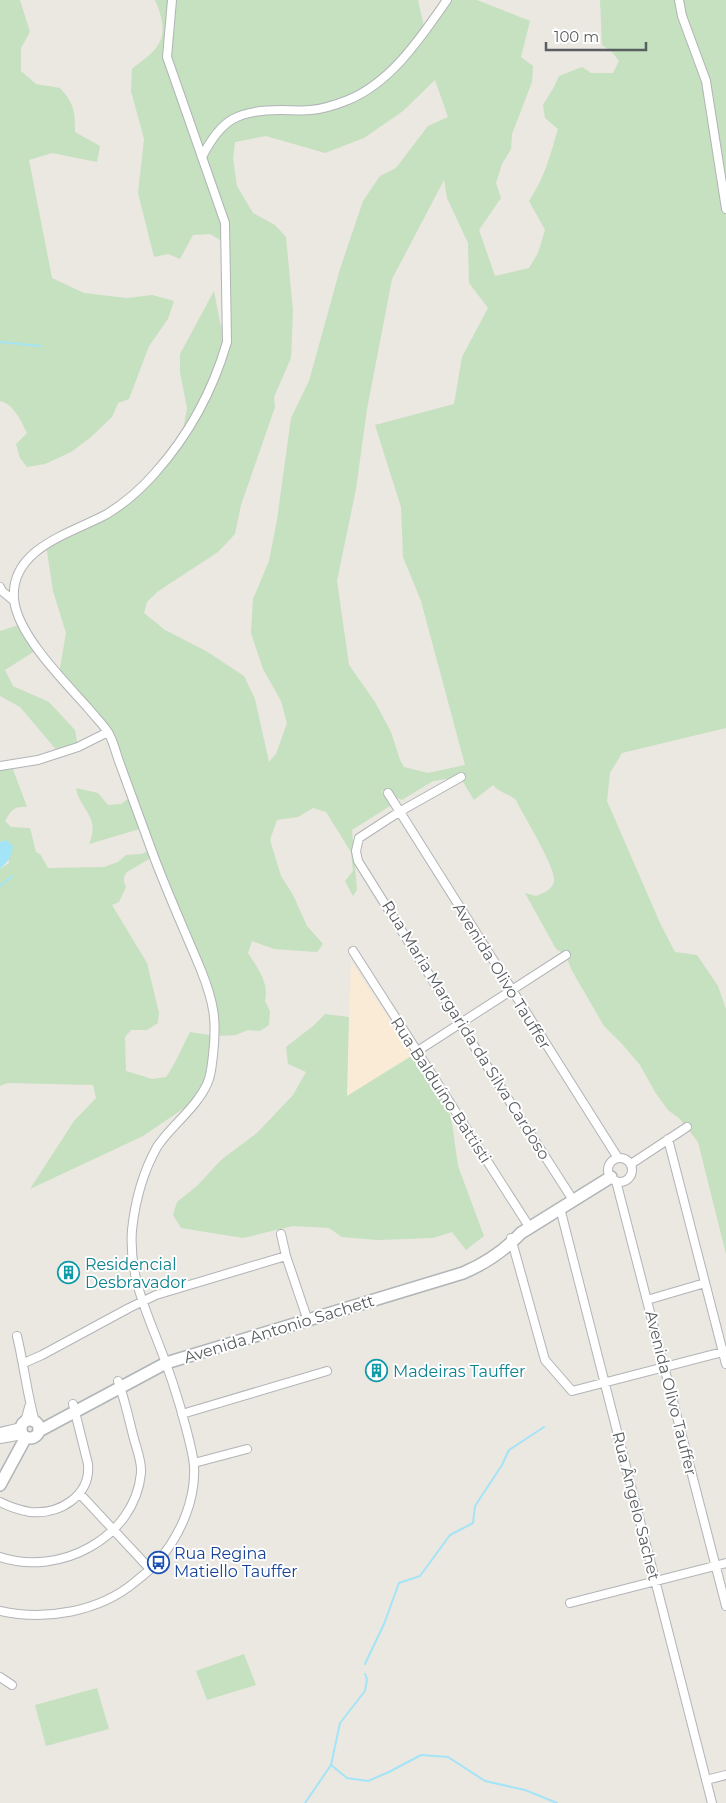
<svg xmlns="http://www.w3.org/2000/svg" width="726" height="1803" font-family="Montserrat,sans-serif">
<style>
.commercial{fill:#faebd6}
.green{fill:#c5e1bf;fill-rule:evenodd}
.water{fill:#a4e4f7}
.lines{fill:none;stroke-linecap:round;stroke-linejoin:round}
.stream{stroke:#a4e4f7;stroke-width:2}
.street-casing{stroke:#b1b4b7;stroke-width:10}
.secondary-casing{stroke:#b0b5b7;stroke-width:14}
.street{stroke:#fff;stroke-width:8}
.secondary{stroke:#fff;stroke-width:11}
.labels{text-anchor:middle;dominant-baseline:central;stroke-width:4;stroke-linejoin:round;paint-order:stroke}
.street-label{font-size:16px;fill:#595e60;stroke:#fff}
.culture-label{font-size:16px;fill:#0d838f;stroke:#fff;text-anchor:start}
.transit-label{font-size:16px;fill:#164399;stroke:#fff;text-anchor:start}
</style>
<rect width="100%" height="100%" fill="#ebe7e1"/>
<path class="commercial" d="M351,961L413,1055L346,1097L349,1017Z"/>
<path class="green" d="M0,0H20L30,32L21,48V71L36,84L60,88C74,104 75,110 75,132L100,146L97,162L52,153L29,160L52,278L84,293L127,298L152,295L174,301L168,319L149,346L129,399L118,403L112,417L91,437L71,452L45,464L27,467L20,458L16,444L27,433C21,421 14,404 0,401Z
M155,0H418L425,31L447,0H477L530,21L521,57L533,66L532,82L512,134L511,149L502,164L496,183L501,198L479,230L495,276L529,268L538,253L545,230L529,201C545,177 550,156 558,129L545,118L543,105L554,87L559,76L582,67L591,73H613L619,61L613,53L602,45L600,0H726V728L622,753L610,773L607,801L660,923L675,952L697,955L718,986L726,1009V1254L698,1142L680,1119L668,1110L655,1092L640,1065L622,1044L604,1026L571,969L566,955L556,949L525,893L536,896C543,893 552,890 554,882C557,869 523,815 516,800C508,793 501,794 493,785L474,800L460,777L433,781L402,800L381,790L390,806L352,830L357,890L353,896L345,881L353,871L351,852L326,812L313,808L298,817L277,820L270,840L281,876L293,895L307,926L323,944L317,952L274,949L252,941L248,953C258,969 269,982 265,1001L270,1011L269,1025L260,1031L248,1030L236,1035L216,1036L210,1079L199,1098L143,1136L30,1189L74,1121L96,1098L93,1085L8,1083L0,1086V869L9,863L6,840L0,842V766L11,764L27,807C15,806 11,810 5,821L11,827L30,828L36,852L40,854L48,868L104,867L118,862L126,855L142,854L151,849L143,828L89,844C101,817 80,810 76,788L98,793L108,805L121,804L132,796L108,732L59,674L66,633L53,591L46,545L129,499L181,441L187,408L180,372V354L214,291L220,322L226,340L225,243L210,234L193,235L180,259L168,254L154,257L138,193L144,139L131,91L132,69C140,62 153,54 158,45C167,32 161,13 155,0ZM435,80L448,117L428,126L396,168L380,176L363,201L340,269L309,381L291,418L277,520L269,561L253,599L251,633L263,669L281,701L287,723L276,754L269,762L255,699L244,676L206,651L165,630L144,613L147,602L157,592L218,552L235,534L241,505L275,407L274,397L291,358L293,311L286,237L275,225L253,213L237,186L233,158L235,142L266,136L325,153L364,138L403,111ZM444,180L447,198L468,243L469,283L488,308L462,357L454,404L375,425L401,507L403,557L421,601L465,765L428,773L404,767L400,760L391,732L375,702L349,665L337,581L356,489L367,409L392,279ZM154,856L211,997L215,1036L190,1032C182,1047 176,1063 166,1077L152,1079L126,1071L125,1037L131,1030H147L158,1023L159,1013L147,963L112,905L119,902L126,887C123,881 123,877 127,872Z
M22,624L38,649L5,670L13,686L49,702L75,730L78,747L59,753L20,707L0,696V631Z
M325,1014L349,1017L347,1096L413,1055L448,1108L452,1123L458,1166L484,1236L466,1250L452,1232L433,1238L377,1240L342,1237L329,1228L293,1226L243,1238L181,1228L173,1215L177,1202L197,1186L221,1160L257,1133L293,1095L306,1072L288,1064L286,1047L313,1026Z
M244,1654L256,1685L207,1700L196,1671Z
M97,1688L109,1729L46,1746L35,1705Z"/>
<path class="water" d="M6,840L13,846C11,859 9,860 0,869V842Z"/>
<g class="lines">
<path class="stream" d="M0,342L40,346
M0,886L12,876
M365,1664L384,1624L399,1583L420,1576L450,1535L473,1523L475,1506L502,1465L509,1450L544,1427
M331,1765L347,1778L368,1781L389,1772L421,1755L448,1757L485,1781L525,1790L557,1803
M305,1803L331,1765L340,1723L365,1691L367,1679L365,1674"/>
<defs>
<path id="street" d="M679,0L682,16L706,81L726,209
M202,157C221,119 238,110 281,110C291,110 302,111 311,110C323,109 338,104 348,100C392,82 421,37 447,0
M0,587L2,591L14,601
M0,766L38,760L78,747L108,732
M461,777L399,812L359,838L356,851L358,861L460,1024L573,1200
M388,793L618,1158
M353,951L530,1228
M416,1052L566,955
M668,1139L726,1364
M608 1170a12 12 0 1 1 24 0a12 12 0 1 1-24 0Z
M631,1164L687,1127
M616,1181L726,1606
M560,1208L712,1803
M281,1234L286,1256L308,1321
M511,1238L545,1360L572,1391L726,1351
M647,1300L705,1283
M17,1336C24,1365 27,1394 35,1422
M24,1363L42,1355L129,1308L156,1295L286,1256
M182,1414L327,1371
M25,1422L29,1407
M0,1432L21,1427
M0,1439L23,1435
M194,1463L247,1449
M80,1494L150,1569
M0,1502C10,1507 19,1510 30,1512C59,1515 91,1496 88,1464L73,1404
M0,1557C59,1577 135,1538 141,1473C142,1462 137,1450 134,1439C129,1420 125,1400 118,1381
M570,1603L726,1563
M0,1611C45,1621 99,1612 135,1582C143,1575 152,1569 158,1561C180,1536 196,1500 194,1466C193,1453 189,1440 186,1428C178,1397 168,1367 156,1337C142,1302 129,1269 132,1230C135,1202 143,1172 157,1147C168,1130 186,1116 198,1099C210,1083 211,1074 213,1055C217,1020 214,1003 201,970C184,929 165,888 150,846C140,818 130,791 120,764C116,754 114,743 109,734C104,725 95,717 89,709C66,683 17,635 14,599C10,548 72,533 107,514C125,503 141,489 155,473C188,436 213,390 227,342L225,223L167,57L172,0
M0,1677L12,1685
M706,1780L726,1775"/>
<path id="secondary" d="M21 1429a9 9 0 1 1 18 0a9 9 0 1 1-18 0Z
M39,1431L166,1363L463,1273C484,1264 505,1250 521,1233L611,1177
M0,1485L26,1437"/>
</defs>
<use href="#street" class="street-casing"/>
<use href="#secondary" class="secondary-casing"/>
<use href="#street" class="street"/>
<use href="#secondary" class="secondary"/>
</g>
<defs>
<symbol id="building-ring" viewBox="-11 -11 22 22"><circle r="9.5" fill="#fff" stroke="#0f9aa8" stroke-width="1.5"/><path d="M-4-6H4V6H1V3H-1V6H-4ZM-2.5-4.3h1.7v1.8h-1.7ZM.8-4.3h1.7v1.8H.8ZM-2.5-1h1.7V.8h-1.7ZM.8-1h1.7V.8H.8Z" fill="#0f9aa8"/></symbol>
<symbol id="bus-ring" viewBox="-11 -11 22 22"><circle r="9.5" fill="#fff" stroke="#1a4fb4" stroke-width="1.5"/><path d="M-5-6H5V4H4V6H2V4H-2V6H-4V4H-5ZM-3.5-4V0h7V-4ZM-3.5 1.2v1.5H-2V1.2ZM2 1.2v1.5H3.5V1.2Z" fill="#1a4fb4"/></symbol>
</defs>
<g fill-rule="evenodd">
<use href="#building-ring" x="56" y="1260" width="25" height="25"/>
<use href="#building-ring" x="364" y="1358" width="25" height="25"/>
<use href="#bus-ring" x="146" y="1550" width="25" height="25"/>
</g>
<g class="labels">
<g class="street-label">
<text transform="translate(502 976) rotate(58)">Avenida Olivo Tauffer</text>
<text transform="translate(466 1030) rotate(58)">Rua Maria Margarida da Silva Cardoso</text>
<text transform="translate(441 1090) rotate(57)">Rua Balduíno Battisti</text>
<text transform="translate(279 1329) rotate(-17)">Avenida Antonio Sachett</text>
<text transform="translate(671 1393) rotate(76)">Avenida Olivo Tauffer</text>
<text transform="translate(636 1506) rotate(76)">Rua Ângelo Sachet</text>
</g>
<g class="culture-label">
<text x="85" y="1264">Residencial<tspan x="85" dy="18">Desbravador</tspan></text>
<text x="393" y="1371">Madeiras Tauffer</text>
</g>
<g class="transit-label">
<text x="174" y="1553">Rua Regina<tspan x="174" dy="18">Matiello Tauffer</tspan></text>
</g>
</g>
<path d="M546 42v8h100v-8" fill="none" stroke="#595e60" stroke-width="2.5"/>
<text x="554" y="42" font-size="15" fill="#595e60" stroke="#ffffff" stroke-width="4" paint-order="stroke">100 m</text>
</svg>
